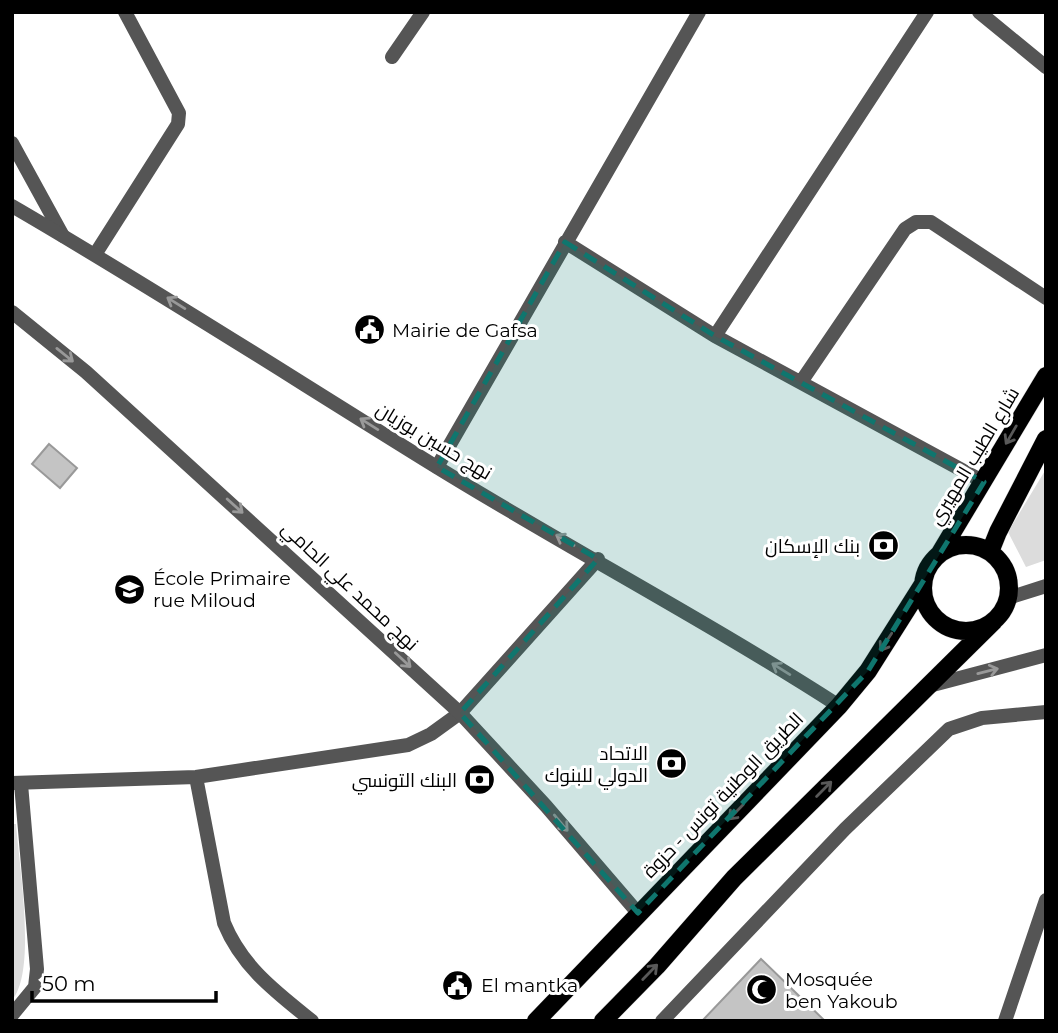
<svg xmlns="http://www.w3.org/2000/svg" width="1058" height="1033" font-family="Montserrat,Cairo,sans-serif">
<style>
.green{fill:#dcdcdc}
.building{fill:#c4c4c4;stroke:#999;stroke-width:2}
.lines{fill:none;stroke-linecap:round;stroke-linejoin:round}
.primary-casing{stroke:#dbdbdb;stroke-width:19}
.minor{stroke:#555;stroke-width:14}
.tertiary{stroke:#555;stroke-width:14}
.primary{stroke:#000;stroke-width:18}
.oneway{stroke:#999}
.oneway2{stroke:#595959}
.marked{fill:#0f766e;fill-opacity:0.2;stroke:#0f766e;stroke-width:5;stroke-dasharray:14 9;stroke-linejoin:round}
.labels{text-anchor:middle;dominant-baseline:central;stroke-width:6;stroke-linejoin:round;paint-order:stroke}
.poi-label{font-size:19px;fill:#000;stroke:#fff;text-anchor:start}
.street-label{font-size:19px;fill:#000;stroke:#fff}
</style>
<rect width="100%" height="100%" fill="#fff"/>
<path class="green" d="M1046,469V560L1026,567L1008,532Z
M12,824H16C19,864 37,972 12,1000Z"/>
<path class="building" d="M49,444L77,468L60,488L32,464Z
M761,959L825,1021H702Z"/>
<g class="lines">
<defs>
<path id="primary" d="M923 588a43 43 0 1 1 86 0a43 43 0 1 1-86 0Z
M990,552L998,532L1046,439
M940,553L1046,376
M536,1021L839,706L868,671L923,584
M603,1021L657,966L734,878L994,621"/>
</defs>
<use href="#primary" class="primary-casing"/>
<path class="minor" d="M927,12L715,336L984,482
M979,12L1046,67
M392,57L423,12
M12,143L63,236
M565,242L715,336
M96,253L178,124L179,113L125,12
M801,382L905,229L916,222H931L1046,298
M437,467L699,12
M196,777L224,923C242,967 276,992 312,1021
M12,783L196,777L408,745L431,734L460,713L598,559
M12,1015L35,987L37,969L21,784
M662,1021L845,829L949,729L982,718L1046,712
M1005,1021L1046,900"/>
<path class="tertiary" d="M12,206C155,289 294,379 435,466C568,548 707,621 839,706
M12,312L86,372L460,713L546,806L638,913
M1008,598L1046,586
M929,686L1046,655"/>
<use href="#primary" class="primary"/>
</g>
<defs><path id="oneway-shaft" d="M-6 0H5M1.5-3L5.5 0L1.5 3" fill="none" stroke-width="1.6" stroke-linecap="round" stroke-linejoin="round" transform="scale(1.75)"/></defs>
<g class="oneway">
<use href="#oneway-shaft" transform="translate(176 303) rotate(-148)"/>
<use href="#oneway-shaft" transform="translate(65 355) rotate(39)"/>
<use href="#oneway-shaft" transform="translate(369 424) rotate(-148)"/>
<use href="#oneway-shaft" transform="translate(235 506) rotate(42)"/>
<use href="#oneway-shaft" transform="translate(565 540) rotate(-150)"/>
<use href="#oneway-shaft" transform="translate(403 660) rotate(43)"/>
<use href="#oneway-shaft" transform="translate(781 669) rotate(-148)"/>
<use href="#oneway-shaft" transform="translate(988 671) rotate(-14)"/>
<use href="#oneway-shaft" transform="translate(561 823) rotate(50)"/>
</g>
<g class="oneway2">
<use href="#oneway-shaft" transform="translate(1011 435) rotate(120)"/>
<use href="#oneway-shaft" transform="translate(886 642) rotate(123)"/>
<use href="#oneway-shaft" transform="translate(824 789) rotate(-45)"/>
<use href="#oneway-shaft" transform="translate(736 812) rotate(134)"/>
<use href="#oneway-shaft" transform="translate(650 972) rotate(-46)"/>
</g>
<path class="marked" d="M565,242L715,336L984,482L868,671L638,913L460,713L598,559L437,467Z"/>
<defs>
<symbol id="civic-disc" viewBox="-11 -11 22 22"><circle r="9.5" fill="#000" stroke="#fff"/><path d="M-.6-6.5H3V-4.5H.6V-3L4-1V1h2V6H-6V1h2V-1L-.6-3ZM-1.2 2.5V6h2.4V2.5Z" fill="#fff"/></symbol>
<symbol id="bank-disc" viewBox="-11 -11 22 22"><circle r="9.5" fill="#000" stroke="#fff"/><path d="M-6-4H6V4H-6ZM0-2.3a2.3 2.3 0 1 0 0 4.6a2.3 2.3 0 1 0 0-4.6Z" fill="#fff"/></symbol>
<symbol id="school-disc" viewBox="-11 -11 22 22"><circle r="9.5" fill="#000" stroke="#fff"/><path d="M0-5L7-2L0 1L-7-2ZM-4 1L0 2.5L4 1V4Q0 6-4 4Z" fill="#fff"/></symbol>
<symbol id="mosque-disc" viewBox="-11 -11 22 22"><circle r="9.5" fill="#000" stroke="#fff"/><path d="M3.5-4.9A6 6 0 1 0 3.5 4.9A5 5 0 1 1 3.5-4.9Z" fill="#fff"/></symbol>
</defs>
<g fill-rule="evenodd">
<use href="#civic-disc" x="352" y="312" width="35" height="35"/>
<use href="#bank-disc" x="866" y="528" width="35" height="35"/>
<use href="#school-disc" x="112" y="572" width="35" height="35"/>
<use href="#bank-disc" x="654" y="746" width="35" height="35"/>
<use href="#bank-disc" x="462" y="762" width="35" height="35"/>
<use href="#civic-disc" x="440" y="968" width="35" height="35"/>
<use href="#mosque-disc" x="744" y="972" width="35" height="35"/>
</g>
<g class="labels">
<g class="poi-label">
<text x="392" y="330">Mairie de Gafsa</text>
<text x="860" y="546" text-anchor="end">بنك الإسكان</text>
<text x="153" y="578">École Primaire<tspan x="153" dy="22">rue Miloud</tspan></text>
<text x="648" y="753" text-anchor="end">الاتحاد<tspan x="648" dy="22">الدولي للبنوك</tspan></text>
<text x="457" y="780" text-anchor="end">البنك التونسي</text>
<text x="785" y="979">Mosquée<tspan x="785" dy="22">ben Yakoub</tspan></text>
<text x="481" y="985">El mantka</text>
</g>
<g class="street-label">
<text transform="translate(434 441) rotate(31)">نهج حسين بوزيان</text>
<text transform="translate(974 456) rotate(-59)">شارع الطيب المهيري</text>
<text transform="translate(350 586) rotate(43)">نهج محمد علي الحامي</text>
<text transform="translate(723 795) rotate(-46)">الطريق الوطنية تونس - حزوة</text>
</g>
</g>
<rect width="1058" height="1033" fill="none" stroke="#000000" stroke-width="28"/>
<path d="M32 991v10h184v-10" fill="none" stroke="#000000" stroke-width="3.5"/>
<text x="42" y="991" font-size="21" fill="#000000" stroke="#ffffff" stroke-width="5" paint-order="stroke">50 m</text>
</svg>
